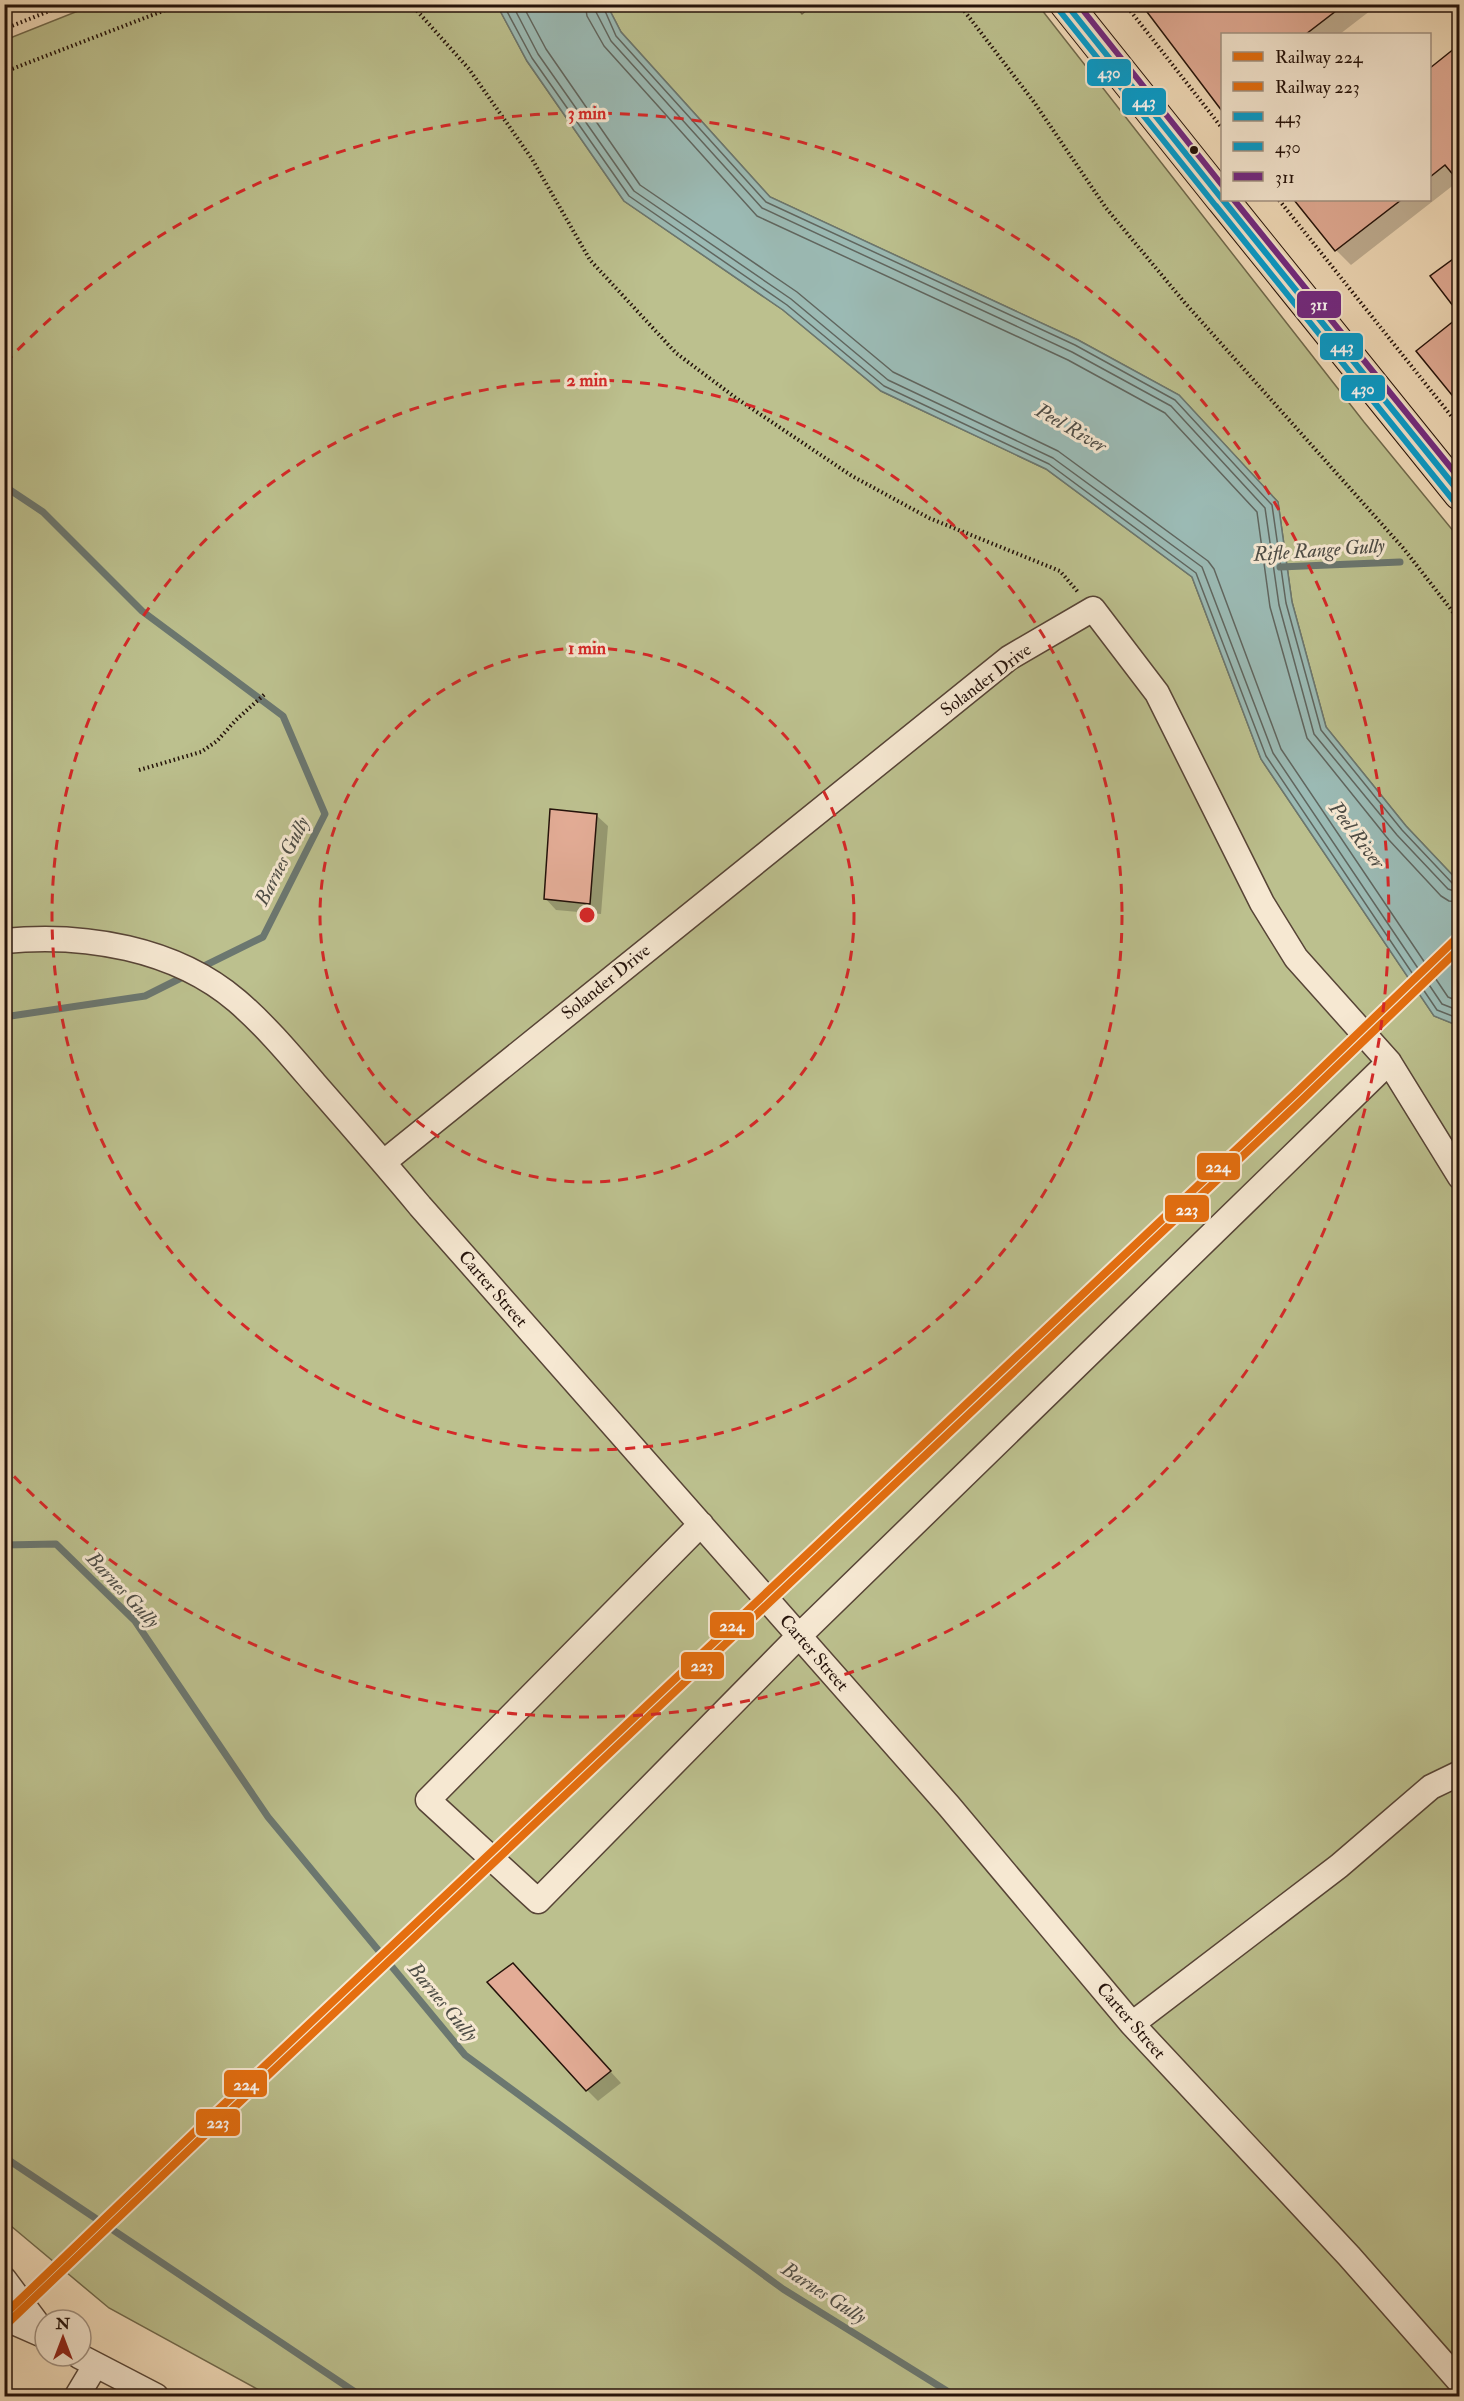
<svg xmlns="http://www.w3.org/2000/svg" width="1464" height="2401" font-family="'IM FELL Double Pica',serif">
<style>
.green{fill:#bcc08e;stroke:#70694c;stroke-width:1.5}
.water{fill:#9bbab4;stroke:#6b7770;stroke-width:1.5}
.shadow{fill:#0003}
.lines{fill:none;stroke-linecap:round;stroke-linejoin:round}
.shore{stroke:#60665f;stroke-width:1.5}
.stream{stroke:#6b7770;stroke-width:7}
.building{fill:#e3ac96;stroke:#24120a;stroke-width:1.5}
.minor-casing{stroke:#574436;stroke-width:27}
.major-casing{stroke:#24120a;stroke-width:34}
.path{stroke:#24120a;stroke-width:4;stroke-dasharray:1.5 3;stroke-linecap:butt}
.minor{stroke:#f6e8d2;stroke-width:24}
.major{stroke:#f1dbb9;stroke-width:32}
.bus-1-casing{stroke:#f6e8d2;stroke-width:10}
.bus-2-casing{stroke:#f6e8d2;stroke-width:10}
.bus-3-casing{stroke:#f6e8d2;stroke-width:10}
.bus-1{stroke:#059dcd;stroke-width:6}
.bus-2{stroke:#059dcd;stroke-width:6}
.bus-3{stroke:#732a82;stroke-width:6}
.rail-1-casing{stroke:#f6e8d2;stroke-width:12}
.rail-2-casing{stroke:#f6e8d2;stroke-width:12}
.rail-1{stroke:#e56e0f;stroke-width:8}
.rail-2{stroke:#e56e0f;stroke-width:8}
.ring{fill:none;stroke:#d62828;stroke-width:3;stroke-dasharray:10 8}
.bus-dot{fill:#24120a;stroke:#f6e8d2;stroke-width:2}
.labels{text-anchor:middle;dominant-baseline:central;stroke-width:6;stroke-linejoin:round;paint-order:stroke}
.street-label{font-size:18px;fill:#24120a;stroke:#f6e8d2}
.water-label{font-size:20px;font-style:italic;fill:#4e4d46;stroke:#f6e8d2}
.centre{fill:#d62828;stroke:#f6e8d2;stroke-width:3}
.ring-label{font-size:18px;text-anchor:middle;font-weight:bold;fill:#d62828;stroke:#f6e8d2;stroke-width:6;stroke-linejoin:round;paint-order:stroke}
.line-badge{stroke:#f6e8d2;stroke-width:2}
.badge-label{font-size:16px;text-anchor:middle;font-weight:bold;fill:#fff}
</style>
<rect width="100%" height="100%" fill="#f1dbb9"/>
<filter id="stains"><feTurbulence type="fractalNoise" baseFrequency=".00333" numOctaves="4"/><feColorMatrix values="0 0 0 0 .2 0 0 0 0 .09 0 0 0 0 .02 0 0 0 .5 -.17"/></filter>
<radialGradient id="worn" r=".72"><stop offset=".6" stop-color="#630" stop-opacity="0"/><stop offset="1" stop-color="#630" stop-opacity=".3"/></radialGradient>
<path class="green" d="M794,4L802,14L814,4L1038,5L1364,422L1459,538V882L1406,826L1326,727L1292,602L1278,502L1179,395L1078,340L770,197L621,32L607,5Z
M93,5H497L527,61L624,201L783,310L881,391L1046,469L1192,577L1261,759L1434,1016L1459,1026V2396H270L109,2308L5,2221V40Z"/>
<path class="water" d="M497,5H607L621,32L770,197L1078,340L1179,395L1278,502L1292,602L1326,727L1406,826L1459,882V1026L1434,1016L1261,759L1192,577L1046,469L881,391L783,310L624,201L527,61Z"/>
<path class="shadow" d="M1143,4H1379L1340,34H1222V107Z
M1460,46V180L1351,265L1336,250L1296,200H1430V70Z
M596,815L608,826L601,914L556,910L545,898Z
M524,1977L621,2083L598,2101L587,2090Z"/>
<g class="lines">
<path class="shore" d="M503,4L532,58L629,196L787,305L884,386L1049,464L1196,573L1266,756L1437,1010L1460,1019
M512,4L538,54L634,191L791,299L888,380L1053,458L1202,567L1273,753L1442,1004L1460,1011
M522,4L546,49L640,185L797,292L893,372L1058,451L1208,561L1214,569L1281,749L1448,997L1460,1002
M585,4L587,16L604,46L757,216L1068,360L1165,413L1257,512L1270,607L1307,738L1389,840L1441,896L1449,901L1460,902
M594,4L596,12L611,41L762,208L1072,352L1171,406L1265,508L1279,605L1314,734L1397,835L1448,889L1460,893
M602,4L616,36L766,202L1075,345L1175,400L1272,505L1286,603L1321,730L1402,830L1453,884L1460,886"/>
<path class="stream" d="M4,486L43,512L142,611L283,716L325,814L263,937L200,968
M1280,567L1400,562
M4,1017L145,996L187,975
M4,1545L56,1544L135,1621L268,1817L465,2055L783,2289L955,2396
M4,2157L361,2396"/>
</g>
<path class="building" d="M1141,4H1345L1306,34H1222V111Z
M1460,44V183L1445,165L1430,177V68Z
M1294,200H1401L1335,251Z
M1460,254V315L1430,276Z
M1460,316V405L1416,351Z
M550,809L597,814L590,904L544,899Z
M513,1963L611,2071L586,2091L487,1982Z"/>
<g class="lines">
<defs>
<path id="minor" d="M4,941C84,933 175,948 237,1001C266,1026 291,1056 316,1085C351,1125 386,1165 420,1206L949,1806L1132,2024L1349,2256L1460,2382
M384,1162L1009,658L1093,609L1157,693L1262,903L1296,958L1389,1062L1460,1177
M701,1524L428,1800L538,1901L799,1636L1389,1062
M1132,2024L1339,1866L1431,1787L1460,1773
M4,2279L45,2334
M4,2318L45,2336
M79,2356L156,2396
M77,2396L95,2366"/>
<path id="major" d="M1066,4L1222,199
M1223,200L1460,494"/>
</defs>
<use href="#minor" class="minor-casing"/>
<use href="#major" class="major-casing"/>
<path class="path" d="M411,4L469,69L532,159L590,260L676,353L736,398L852,476L929,518L1060,571L1078,592
M959,4L1034,102L1106,208L1185,303L1404,549L1460,621
M1125,4L1222,128
M4,29L67,4
M4,72L181,4
M1279,200L1460,427
M139,770L201,752L217,741L236,720L265,694"/>
<use href="#minor" class="minor"/>
<use href="#major" class="major"/>
<defs>
<path id="bus-1" d="M1066,4L1222,199
M1223,200L1460,493"/>
<path id="bus-2" d="M1059,10L1215,205
M1216,206L1453,500"/>
<path id="bus-3" d="M1078,4L1222,185
M1234,200L1460,479"/>
</defs>
<use href="#bus-1" class="bus-1-casing"/>
<use href="#bus-2" class="bus-2-casing"/>
<use href="#bus-3" class="bus-3-casing"/>
<use href="#bus-1" class="bus-1"/>
<use href="#bus-2" class="bus-2"/>
<use href="#bus-3" class="bus-3"/>
<defs>
<path id="rail-1" d="M4,2315L202,2125L1295,1094L1460,935"/>
<path id="rail-2" d="M10,2321L208,2132L1301,1101L1460,948"/>
</defs>
<use href="#rail-1" class="rail-1-casing"/>
<use href="#rail-2" class="rail-2-casing"/>
<use href="#rail-1" class="rail-1"/>
<use href="#rail-2" class="rail-2"/>
</g>
<g class="ring">
<circle cx="587" cy="915" r="267"/>
<circle cx="587" cy="915" r="535"/>
<path d="M5 363A802 802 0 1 1 5 1467"/>
</g>
<circle class="bus-dot" cx="1194" cy="150" r="5"/>
<g class="labels">
<g class="street-label">
<text transform="translate(986 680) rotate(-37)">Solander Drive</text>
<text transform="translate(606 982) rotate(-39)">Solander Drive</text>
<text transform="translate(493 1289) rotate(49)">Carter Street</text>
<text transform="translate(814 1653) rotate(49)">Carter Street</text>
<text transform="translate(1131 2021) rotate(49)">Carter Street</text>
</g>
<g class="water-label">
<text transform="translate(1071 428) rotate(30)">Peel River</text>
<text transform="translate(1319 550) rotate(-4)">Rifle Range Gully</text>
<text transform="translate(1357 835) rotate(53)">Peel River</text>
<text transform="translate(282 861) rotate(-63)">Barnes Gully</text>
<text transform="translate(123 1590) rotate(47)">Barnes Gully</text>
<text transform="translate(443 2002) rotate(50)">Barnes Gully</text>
<text transform="translate(824 2293) rotate(33)">Barnes Gully</text>
</g>
</g>
<circle cx="587" cy="915" r="9" class="centre"/>
<g class="ring-label">
<text x="587" y="119">3 min</text>
<text x="587" y="386">2 min</text>
<text x="587" y="654">1 min</text>
</g>
<g class="line-badge">
<rect x="1086" y="58" width="46" height="29" rx="6" fill="#059dcd"/>
<rect x="1121" y="87" width="46" height="29" rx="6" fill="#059dcd"/>
<rect x="1296" y="290" width="46" height="29" rx="6" fill="#732a82"/>
<rect x="1319" y="332" width="45" height="29" rx="6" fill="#059dcd"/>
<rect x="1340" y="374" width="46" height="28" rx="6" fill="#059dcd"/>
<rect x="1196" y="1152" width="45" height="29" rx="6" fill="#e56e0f"/>
<rect x="1164" y="1194" width="46" height="29" rx="6" fill="#e56e0f"/>
<rect x="709" y="1611" width="46" height="28" rx="6" fill="#e56e0f"/>
<rect x="680" y="1651" width="45" height="29" rx="6" fill="#e56e0f"/>
<rect x="223" y="2069" width="45" height="29" rx="6" fill="#e56e0f"/>
<rect x="195" y="2108" width="46" height="29" rx="6" fill="#e56e0f"/>
</g>
<g class="badge-label">
<text x="1109" y="78">430</text>
<text x="1144" y="107">443</text>
<text x="1319" y="310">311</text>
<text x="1342" y="352">443</text>
<text x="1363" y="394">430</text>
<text x="1218" y="1172">224</text>
<text x="1187" y="1215">223</text>
<text x="732" y="1631">224</text>
<text x="702" y="1671">223</text>
<text x="246" y="2090">224</text>
<text x="218" y="2128">223</text>
</g>
<rect width="1464" height="2401" fill="none" stroke="#f1dbb9" stroke-width="24"/>
<rect x="6" y="6" width="1452" height="2389" fill="none" stroke="#24120a" stroke-width="3"/>
<rect x="12" y="12" width="1440" height="2377" fill="none" stroke="#24120a" stroke-width="1.5"/>
<rect x="1221" y="33" width="210" height="168" fill="#f6e8d2" stroke="#a29282" stroke-width="1.5"/>
<rect x="1233" y="52" width="30" height="9" fill="#e56e0f" stroke="#a29282" stroke-width="1.5"/>
<text x="1275" y="63" font-size="18" fill="#24120a">Railway 224</text>
<rect x="1233" y="82" width="30" height="9" fill="#e56e0f" stroke="#a29282" stroke-width="1.5"/>
<text x="1275" y="93" font-size="18" fill="#24120a">Railway 223</text>
<rect x="1233" y="112" width="30" height="9" fill="#059dcd" stroke="#a29282" stroke-width="1.5"/>
<text x="1275" y="123" font-size="18" fill="#24120a">443</text>
<rect x="1233" y="142" width="30" height="9" fill="#059dcd" stroke="#a29282" stroke-width="1.5"/>
<text x="1275" y="153" font-size="18" fill="#24120a">430</text>
<rect x="1233" y="172" width="30" height="9" fill="#732a82" stroke="#a29282" stroke-width="1.5"/>
<text x="1275" y="183" font-size="18" fill="#24120a">311</text>
<g transform="translate(63 2338)"><circle r="28" fill="#f6e8d2" stroke="#a29282" stroke-width="1.5"/>
<path d="M0-4.5L10 22L0 15L-10 22Z" fill="#8f2418"/>
<text y="-9" font-size="16" font-weight="bold" text-anchor="middle" fill="#24120a">N</text>
</g>
<rect width="100%" height="100%" filter="url(#stains)"/>
<rect width="100%" height="100%" fill="url(#worn)"/>
</svg>
